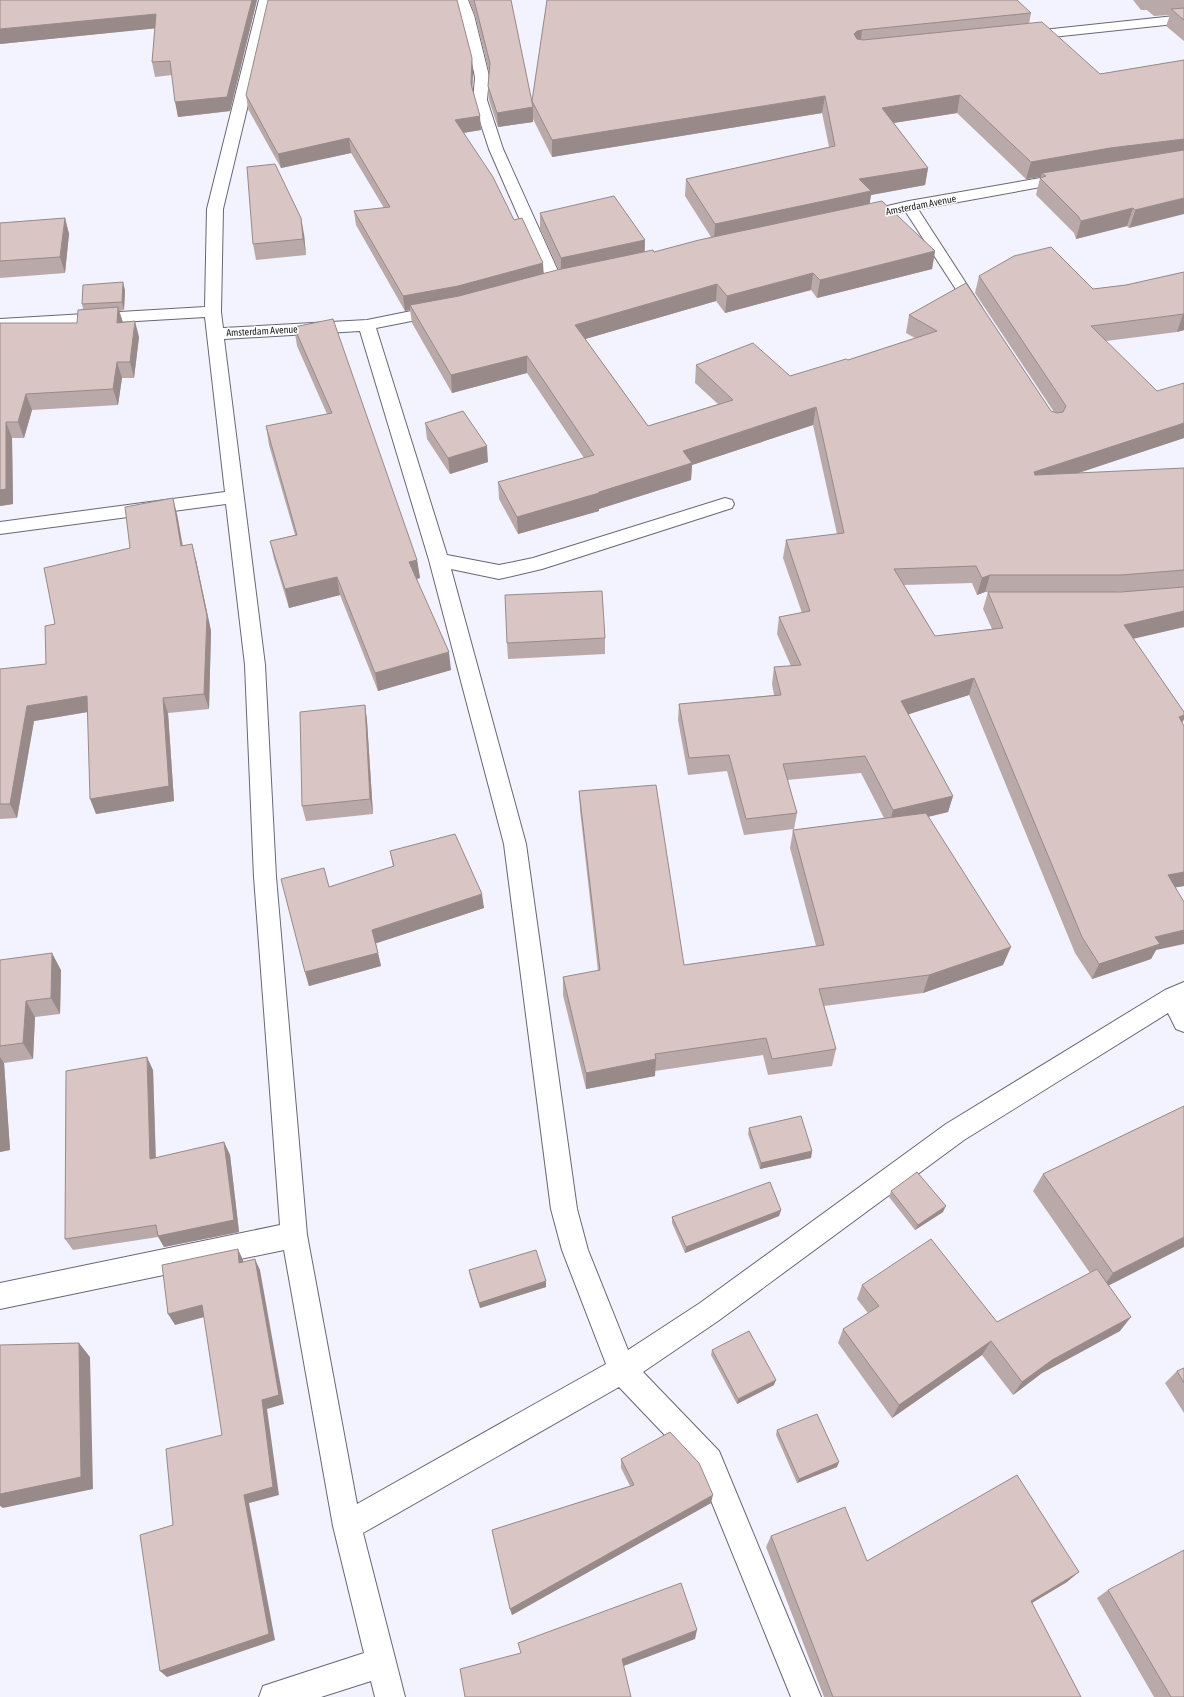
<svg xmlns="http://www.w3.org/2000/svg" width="1184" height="1697" font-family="'Asap Condensed',sans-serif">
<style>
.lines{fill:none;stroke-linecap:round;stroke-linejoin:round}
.service-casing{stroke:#696775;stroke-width:2}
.minor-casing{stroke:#696775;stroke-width:2}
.service{fill:#fff;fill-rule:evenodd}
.minor{fill:#fff;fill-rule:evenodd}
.wall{fill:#baa9a9;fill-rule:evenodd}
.shaded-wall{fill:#978a89}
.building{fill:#d8c5c4;stroke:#978a89}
.labels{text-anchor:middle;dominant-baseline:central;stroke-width:3;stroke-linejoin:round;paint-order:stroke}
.far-street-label{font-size:10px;fill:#1d1c22;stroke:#fff}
</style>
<rect width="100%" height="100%" fill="#f3f2ff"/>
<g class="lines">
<defs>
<path id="service" d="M909,202L914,203L916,206L982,308L980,311L975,312L970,311L968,308L902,206L904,203Z"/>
<path id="minor" d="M259,0H273L223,209L221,312L223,328L367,320L441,305L447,306L449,310L447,314L376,328L447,555L499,565L533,558L725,498L732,500L734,504L732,508L542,569L499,579L451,569L526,844L577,1209L588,1250L628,1350L700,1303L946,1124L1165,990L1184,982V1032L1176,1029L1168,1013L964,1140L718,1321L643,1372L719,1451L821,1697H791L699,1471L619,1387L363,1533L405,1697H375L371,1681L321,1697H259L263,1686L364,1653L333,1526L284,1250L0,1309V1283L280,1225L254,877L245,665L226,504L0,534V522L225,492L205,317L0,329V319L205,307L207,209ZM360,331L429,560L504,844L551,1209L562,1250L606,1364L357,1504L307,1235L276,877L265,665L224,339Z
M454,0H468L474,15L488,72L489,78L487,100L503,149L563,282L561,285L555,287L549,285L547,282L489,149L473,100L475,78L474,72L460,15Z
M1184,15V23L1024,40L1019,39L1017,36L1019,33L1024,32Z
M1069,173L1074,175L1077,178L1074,181L909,211L862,221L857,219L854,216L857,213L909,201Z"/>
</defs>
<use href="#service" class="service-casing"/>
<use href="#minor" class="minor-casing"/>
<use href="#service" class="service"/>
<use href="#minor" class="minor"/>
</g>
<path class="wall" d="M0,0H257L230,111L178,117L172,75L155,77L152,62L155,28L0,44Z
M469,0H511L532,106V101L547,0L1031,13L1029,24L1100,74L1184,60L1129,228L1127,226L1076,239L1074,233L1036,195L1040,178L1041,177L1026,179L957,113L894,123L928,168L925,185L871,195L869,204L935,251L932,269L817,298L811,290L725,313L716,301L585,339L648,426L718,404L695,383L696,365L790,376L848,360L915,338L906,333L909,315L966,283L1051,411L1054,412L975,293L979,276L1093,289L1126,285L1184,272V330L1177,332L1106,341L1184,438L1079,473L1184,468V587L1116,592L1184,587V627L1133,639L1184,712V719L1182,723L1184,726V886L1175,887L1156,950L1151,959L1092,979L1075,953L969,695L908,714L953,796L948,812L928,817L1003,965L923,993L824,1006L836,1049L832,1066L768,1075L763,1055L655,1071V1076L586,1089L563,995V977L598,971L580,810L579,791L684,965L816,946L790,848L793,830L884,818L861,773L787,780L797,813L794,829L744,835L727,771L688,775L678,720L679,704L774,695L772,684L774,667L791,666L777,634L779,617L802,613L783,558L786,540L837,534L813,425L692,465L691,480L599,509V511L518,534L499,499L498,482L584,458L527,373L452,393L412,323L410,310L405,311L356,225L354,211L384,208L351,153L281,168L248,109L246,95L473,72L472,88L481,130L463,133L514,220L544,273L559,270L540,229V213L645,240V251L654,252L711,237L685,196L686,179L829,147L822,113L552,157L533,119V122L498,127L489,100L488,86L489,72L475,15ZM972,583L977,595L985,592H988L983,609L992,629L935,636L904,585Z
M1133,0H1184V41L1166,26L1170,15L1154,16L1147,10H1141Z
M65,218L69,234L65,273L0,278V223Z
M304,234L306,255L256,260L253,244Z
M125,290L124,310L119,311L123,322L139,337L134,378H122L118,405L32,410L24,438H12L13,504L0,506V323H77L83,309L82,304Z
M294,327L417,560L420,578L417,579L451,670L378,691L340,595L289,608L274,559L270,541L295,535L269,445L266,426L327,414L297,346Z
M425,423L488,462L450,474L427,439Z
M177,514L183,546L196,560L211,631L209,709L168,713L174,801L96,814L88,712L34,721L17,818L0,819V669L46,664L55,624L130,548Z
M605,638V654L508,659L507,643Z
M365,705L367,721L373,814L306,821L302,806Z
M390,851L484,908L376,943L378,953L381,966L309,986L305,972L329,887L393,867Z
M0,960L61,970L60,1014L35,1017L33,1059L4,1063L10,1150L0,1152Z
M153,1070L156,1158L224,1142L230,1155L239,1232L164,1247L158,1237L73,1250L65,1239Z
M1184,1106L1108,1285L1120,1331L1042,1373L1013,1395L982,1355L892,1418L838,1343L843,1329L868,1313L857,1299L862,1285L997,1322L1090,1273L1033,1191L1043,1174Z
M749,1128L812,1151L811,1158L760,1169L748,1134Z
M891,1191L943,1212L915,1230L889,1197Z
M781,1210L779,1216L685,1253L672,1223V1217Z
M469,1270L546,1281V1287L480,1308L470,1276Z
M712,1350L774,1385L737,1404L711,1355Z
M1184,1368V1413L1165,1383L1177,1371Z
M777,1430L837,1467L797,1483L776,1435Z
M621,1459L711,1503L512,1615L492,1530L630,1486L621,1468Z
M771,1536L867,1561L1067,1582L1032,1603L1081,1697H824L766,1547Z
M1108,1590L1184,1697H1154L1097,1598Z"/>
<path class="shaded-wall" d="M252,0H257L230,111L178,117L175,102Z
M156,14L159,28L0,44V29Z
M862,30L860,47L854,34L857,31Z
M472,58L473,72L472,99L471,84Z
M960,95L957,113L880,125L882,108Z
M825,96L822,113L552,157V140Z
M533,107V122L498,127L497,113Z
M480,116L481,130L456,134L455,120Z
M349,138L351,153L281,168L278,154Z
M1184,139V156L1042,173L1041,177L1026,179L1031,162L1110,148Z
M928,168L925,185L871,195L869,208L714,241L715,224L859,179Z
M1184,198V214L1129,228L1135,210Z
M1133,208L1127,226L1076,239L1081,221Z
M65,218L69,234L65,273L60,257Z
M301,218L304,234L306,255L303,239Z
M645,240L644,256L561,274V258Z
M935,251L932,269L817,298L820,280Z
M543,263L544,278L459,301L410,305V310L405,311L403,296Z
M813,273L811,290L725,313L727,296Z
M123,282L125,290L124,310L122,302Z
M717,284L716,301L575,342V325Z
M118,307L123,323H117Z
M1183,314H1184V330L1177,332Z
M135,321L139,337L134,378L130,362Z
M527,356V373L452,393L451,375Z
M117,362L122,378L118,405L113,389Z
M26,394L32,410L24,438L18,422Z
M816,407L813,425L692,465L691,480L599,509V511L518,534L517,517L683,451Z
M6,422L12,438L13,504L0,506V490Z
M1184,423V438L1029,489L1034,472Z
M487,446L488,462L450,474L448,458Z
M173,498L177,514L185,562L181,546Z
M192,544L196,560L211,631L209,709L204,694Z
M417,560L420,578L411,580L409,562Z
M990,575L985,592L977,595L982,578Z
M337,577L340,595L289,608L285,589Z
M1184,611V627L1118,642L1124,625Z
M449,652L451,670L378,691L375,673Z
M974,678L969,695L897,718L901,701Z
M87,696L93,711L34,721L17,818L10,804L27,706Z
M163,698L168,713L174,801L96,814L90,799Z
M365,705L367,721L373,814L370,799Z
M1184,715V719L1178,731L1179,717Z
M953,796L948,812L889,826L893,810Z
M1184,872V886L1160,890L1168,875Z
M482,894L484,908L374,944L372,930Z
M1184,930V944L1156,950L1151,959L1092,979L1099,964L1155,937Z
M1011,947L1003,965L923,993L929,975Z
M52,953L61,970L60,1014L51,998Z
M378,953L381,966L309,986L305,972Z
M26,1001L35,1017L33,1059L23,1043Z
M0,1057L4,1063L10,1150L0,1152Z
M147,1057L153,1070L156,1172L150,1159Z
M656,1059L655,1076L586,1089V1073Z
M224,1142L230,1155L239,1232L164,1247L158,1236Z
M812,1151L811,1158L760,1169L761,1163Z
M946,1206L943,1212L915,1230L918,1225Z
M781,1210L779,1216L685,1253L686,1247Z
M1184,1237V1247L1102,1289L1113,1273Z
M238,1249L243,1260L245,1274L239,1263Z
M255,1259L260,1270L284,1404L267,1409L279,1495L249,1503L275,1640L167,1677L160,1671L244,1495L262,1400Z
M546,1281V1287L480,1308L479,1303Z
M202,1305L208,1316L175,1325L168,1314Z
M1131,1317L1120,1331L1042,1373L1013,1395L1022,1382L1052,1360Z
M991,1341L982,1355L892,1418L899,1405Z
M79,1343L90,1357L93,1489L3,1508L0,1506V1494Z
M776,1380L774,1385L737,1404L738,1399Z
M839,1462L837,1467L797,1483L799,1479Z
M713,1495L711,1503L512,1615L510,1609Z
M1079,1572L1067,1582L1020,1610L1031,1601Z
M697,1630L695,1639L621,1667L622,1659Z"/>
<path class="building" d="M0,0H252L227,97L175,102L170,61L152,62L156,14L0,29Z
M268,0H457L472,58L471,84L480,116L455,120L493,177L514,220L522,218L543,263L458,286L403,296L354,211L390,207L349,138L278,154L246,95Z
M474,0H511L533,107L497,113L488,86L490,63Z
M547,0H1017L1031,13L862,30L857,31L854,34L857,39L863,40L1042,22L1100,74L1184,60V139L1110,148L1031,162L960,95L882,108L928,168L859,179L871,191L715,224L686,179L835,146L825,96L552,140L532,101Z
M1184,8V20L1171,9Z
M1184,150V198L1135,210L1133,208L1081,221L1078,216L1040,178L1046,176L1042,173Z
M275,164L301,218L303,239L253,244L247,167Z
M614,196L645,240L561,258L540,213Z
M882,201L935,251L820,280L813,273L727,296L717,284L575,325L648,426L733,400L696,365L753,343L790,376L846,359L848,360L937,331L909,315L966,283L1051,411L1057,413L1063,412L1066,406L979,276L1014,256L1051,247L1093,289L1126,285L1184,272V314L1091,326L1157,391L1184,383V423L1034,472L1035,475L1184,468V570L1121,575H990L982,578L976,566L894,569L935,636L1003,628L988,592H1121L1184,587V611L1124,625L1184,712V715L1179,717L1184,726V872L1168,875L1184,902V930L1155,937L1160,944L1099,964L1082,937L974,678L901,701L953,796L893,810L865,756L783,764L797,813L746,819L729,755L689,758L679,704L781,695L774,667L801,665L779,617L810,611L786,540L844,533L816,407L683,451L692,463L599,492V493L517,517L498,482L594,455L527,356L451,375L410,305L459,296L557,270L653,250L654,252L699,240Z
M65,218L60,257L0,261V223Z
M123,282L122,302L82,304L83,285Z
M118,307L117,323L135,321L130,362H117L113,389L26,394L18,422H6V489L0,490V323H77L78,310Z
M333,319L417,560L409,562L449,652L375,673L337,577L285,589L270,541L297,535L266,426L332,413L294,327Z
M463,411L487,446L448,458L425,423Z
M173,498L181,546L192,544L207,616L204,694L163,698L169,786L90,799L87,696L27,706L10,804H0V669L46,664L45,626L55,624L44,568L130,548L125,507Z
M602,591L605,638L507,643L505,595Z
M365,705L370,799L302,806L300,712Z
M656,785L684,965L824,945L793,830L926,813L1011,947L929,975L819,989L836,1049L772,1059L766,1038L655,1054L656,1059L586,1073L563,977L600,970L579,791Z
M455,834L482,894L372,930L378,953L305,972L281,879L324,868L329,887L394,866L390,851Z
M52,953L51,998L26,1001L23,1043L0,1046V960Z
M147,1057L150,1159L224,1142L234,1220L158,1236L156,1225L65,1239L66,1071Z
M1184,1106V1237L1113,1273L1043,1174Z
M801,1116L812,1151L761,1163L749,1128Z
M917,1172L946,1206L918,1225L891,1191Z
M770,1182L781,1210L686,1247L672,1217Z
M931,1239L997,1322L1097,1269L1131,1317L1052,1360L1022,1382L991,1341L899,1405L843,1329L879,1306L862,1285Z
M238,1249L239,1263L255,1259L279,1395L262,1400L273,1487L244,1495L269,1634L160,1671L140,1535L173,1525L166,1449L222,1435L202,1305L168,1314L162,1265Z
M536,1250L546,1281L479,1303L469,1270Z
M749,1331L776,1380L738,1399L712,1350Z
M79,1343L81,1477L0,1494V1345Z
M1184,1368V1383L1177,1371Z
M817,1414L839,1462L799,1479L777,1430Z
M670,1432L699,1463L713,1495L510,1609L492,1530L634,1485L621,1459Z
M1017,1475L1079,1572L1031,1601L1081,1697H833L771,1536L845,1507L867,1561Z
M1184,1550V1697H1171L1108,1590Z
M681,1583L697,1630L622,1659L631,1697H465L460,1669L521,1653L518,1643Z"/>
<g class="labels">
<g class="far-street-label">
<text transform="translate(921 205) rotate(-11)">Amsterdam Avenue</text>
<text transform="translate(262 331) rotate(-3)">Amsterdam Avenue</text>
</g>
</g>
</svg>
